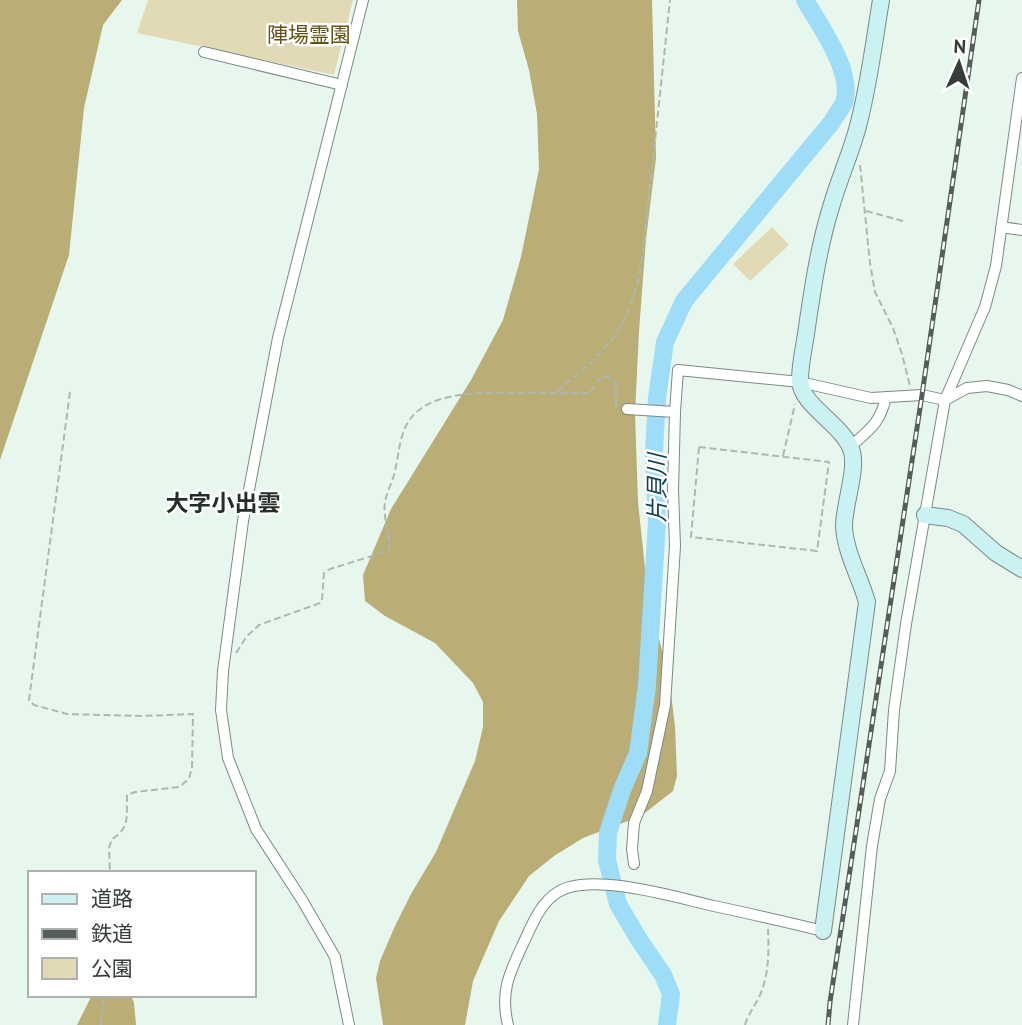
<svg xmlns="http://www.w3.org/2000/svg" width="1022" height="1025" font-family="'PT Sans','Noto Sans JP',sans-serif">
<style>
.green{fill:#e2dab4}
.forest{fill:#baad76}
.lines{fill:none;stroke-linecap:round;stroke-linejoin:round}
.river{stroke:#9dddf8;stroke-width:18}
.street-casing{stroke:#7c8a83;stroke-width:12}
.secondary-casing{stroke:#7c8a83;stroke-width:18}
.path{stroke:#acb9b2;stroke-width:2;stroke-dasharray:7 3.5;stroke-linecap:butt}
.street{stroke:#fff;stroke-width:10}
.secondary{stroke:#cbf2f2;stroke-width:16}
.rail-casing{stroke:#555d59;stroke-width:5}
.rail{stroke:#fff;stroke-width:2.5;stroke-dasharray:8;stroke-linecap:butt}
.labels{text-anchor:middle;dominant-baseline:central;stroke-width:5;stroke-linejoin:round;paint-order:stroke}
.park-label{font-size:21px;fill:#615311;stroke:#fff}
.water-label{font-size:23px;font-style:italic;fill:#0e4457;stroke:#fff}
.neighbourhood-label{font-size:23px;font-weight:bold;fill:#232f28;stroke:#fff}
</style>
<rect width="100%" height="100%" fill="#e7f7ee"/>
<path class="green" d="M148,0H353L334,75L137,33Z
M772,227L789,245L750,281L733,264Z"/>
<path class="forest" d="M0,0H122L103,25L84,108L69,255L0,460Z
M517,0H652L656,158L646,239L639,331L635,414L638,502L646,577L651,609L669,676L675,727L677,776L673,791L641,816L583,838L554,856L529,876L499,921L473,981L465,1025H383L376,978L380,961L395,926L411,894L436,852L475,761L483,727V702L473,683L435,643L385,616L365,601L363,575L391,509L471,380L503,320L521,257L539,169L537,114L529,70L518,31Z
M92,995H131L134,1003L136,1025H77Z"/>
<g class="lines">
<path class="river" d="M667,1025L671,994L663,975L638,938L618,904L607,860L608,833L622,790L638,753L647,686L657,522L654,452L657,398L665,342L684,301L832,122C835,116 841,109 844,103C854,72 820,26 805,0"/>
<defs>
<path id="street" d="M204,52L342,85
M1001,227L1022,230
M627,409L675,412
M850,447C869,430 880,424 886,397
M634,864L632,849L634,823L647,791L665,705L675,546L673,490L675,412L678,370L800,382L871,398L922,395L945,400L967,388L987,386L1008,390L1022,396
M349,1025L335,957L302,900L256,829L228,758L221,710L223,671L243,521L278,338L363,0
M508,1025C500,992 509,974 523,944C532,925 540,903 558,892C590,871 678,898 714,906C751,914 787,922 823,931
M853,1025L872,846L880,799L890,771L894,710L906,624L945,400L985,307L996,266L1022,78"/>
<path id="secondary" d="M925,515L948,518L963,524L996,553L1022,569
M823,931L867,602C860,577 845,552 844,526C844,505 857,471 852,452C845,425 800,406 800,380C800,362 805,344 807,327C813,286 819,246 831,207C839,179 851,153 858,126C869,85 874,42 881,0"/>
</defs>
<use href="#street" class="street-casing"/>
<use href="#secondary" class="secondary-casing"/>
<path class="path" d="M860,165L870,263L875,292L893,328L902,354L910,386
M866,211L903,221
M557,391C582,370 608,351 623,322C643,285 644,238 649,197C656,131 663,66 670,0
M70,392L29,700L34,705L67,714L142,716L193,714L192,767L189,779L179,787L135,792L127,795C126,816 131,827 112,839L109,848L110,873
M699,447L829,462L817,551L691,537Z
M783,456L795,404
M236,653L247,636L259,625L320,603L322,600L324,573L330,569L388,551L390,545C388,533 383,513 385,502C387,491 393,481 395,471C398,458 399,445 403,433C414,400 450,395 480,393H590L601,377H609L616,383V407
M101,1025L104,995
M745,1025C748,1014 755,1006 760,995C769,974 769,952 768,929"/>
<use href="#street" class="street"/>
<use href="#secondary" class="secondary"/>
<defs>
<path id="rail" d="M828,1025L830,1002L922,395L979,0"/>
</defs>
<use href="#rail" class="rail-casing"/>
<use href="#rail" class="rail"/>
</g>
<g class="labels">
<g class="park-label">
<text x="309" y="34">陣場霊園</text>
</g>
<g class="water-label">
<text transform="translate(656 488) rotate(-90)">片貝川</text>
</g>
<g class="neighbourhood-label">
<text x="223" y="502">大字小出雲</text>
</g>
</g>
<rect x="28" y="871" width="228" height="126" fill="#ffffff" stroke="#afb1b0" stroke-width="2"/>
<rect x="42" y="894" width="35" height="10" fill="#cbf2f2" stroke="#afb1b0" stroke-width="2"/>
<text x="91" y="906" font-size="21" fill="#363c39">道路</text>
<rect x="42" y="929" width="35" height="10" fill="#555d59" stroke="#afb1b0" stroke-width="2"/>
<text x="91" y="941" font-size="21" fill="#363c39">鉄道</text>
<rect x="42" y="958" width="35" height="21" fill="#e2dab4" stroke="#afb1b0" stroke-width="2"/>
<text x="91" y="976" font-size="21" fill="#363c39">公園</text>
<g transform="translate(959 63) rotate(3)" stroke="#ffffff" stroke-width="5" paint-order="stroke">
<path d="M0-5L12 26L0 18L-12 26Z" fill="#363c39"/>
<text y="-10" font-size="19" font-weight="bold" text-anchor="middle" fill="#363c39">N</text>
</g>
</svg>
